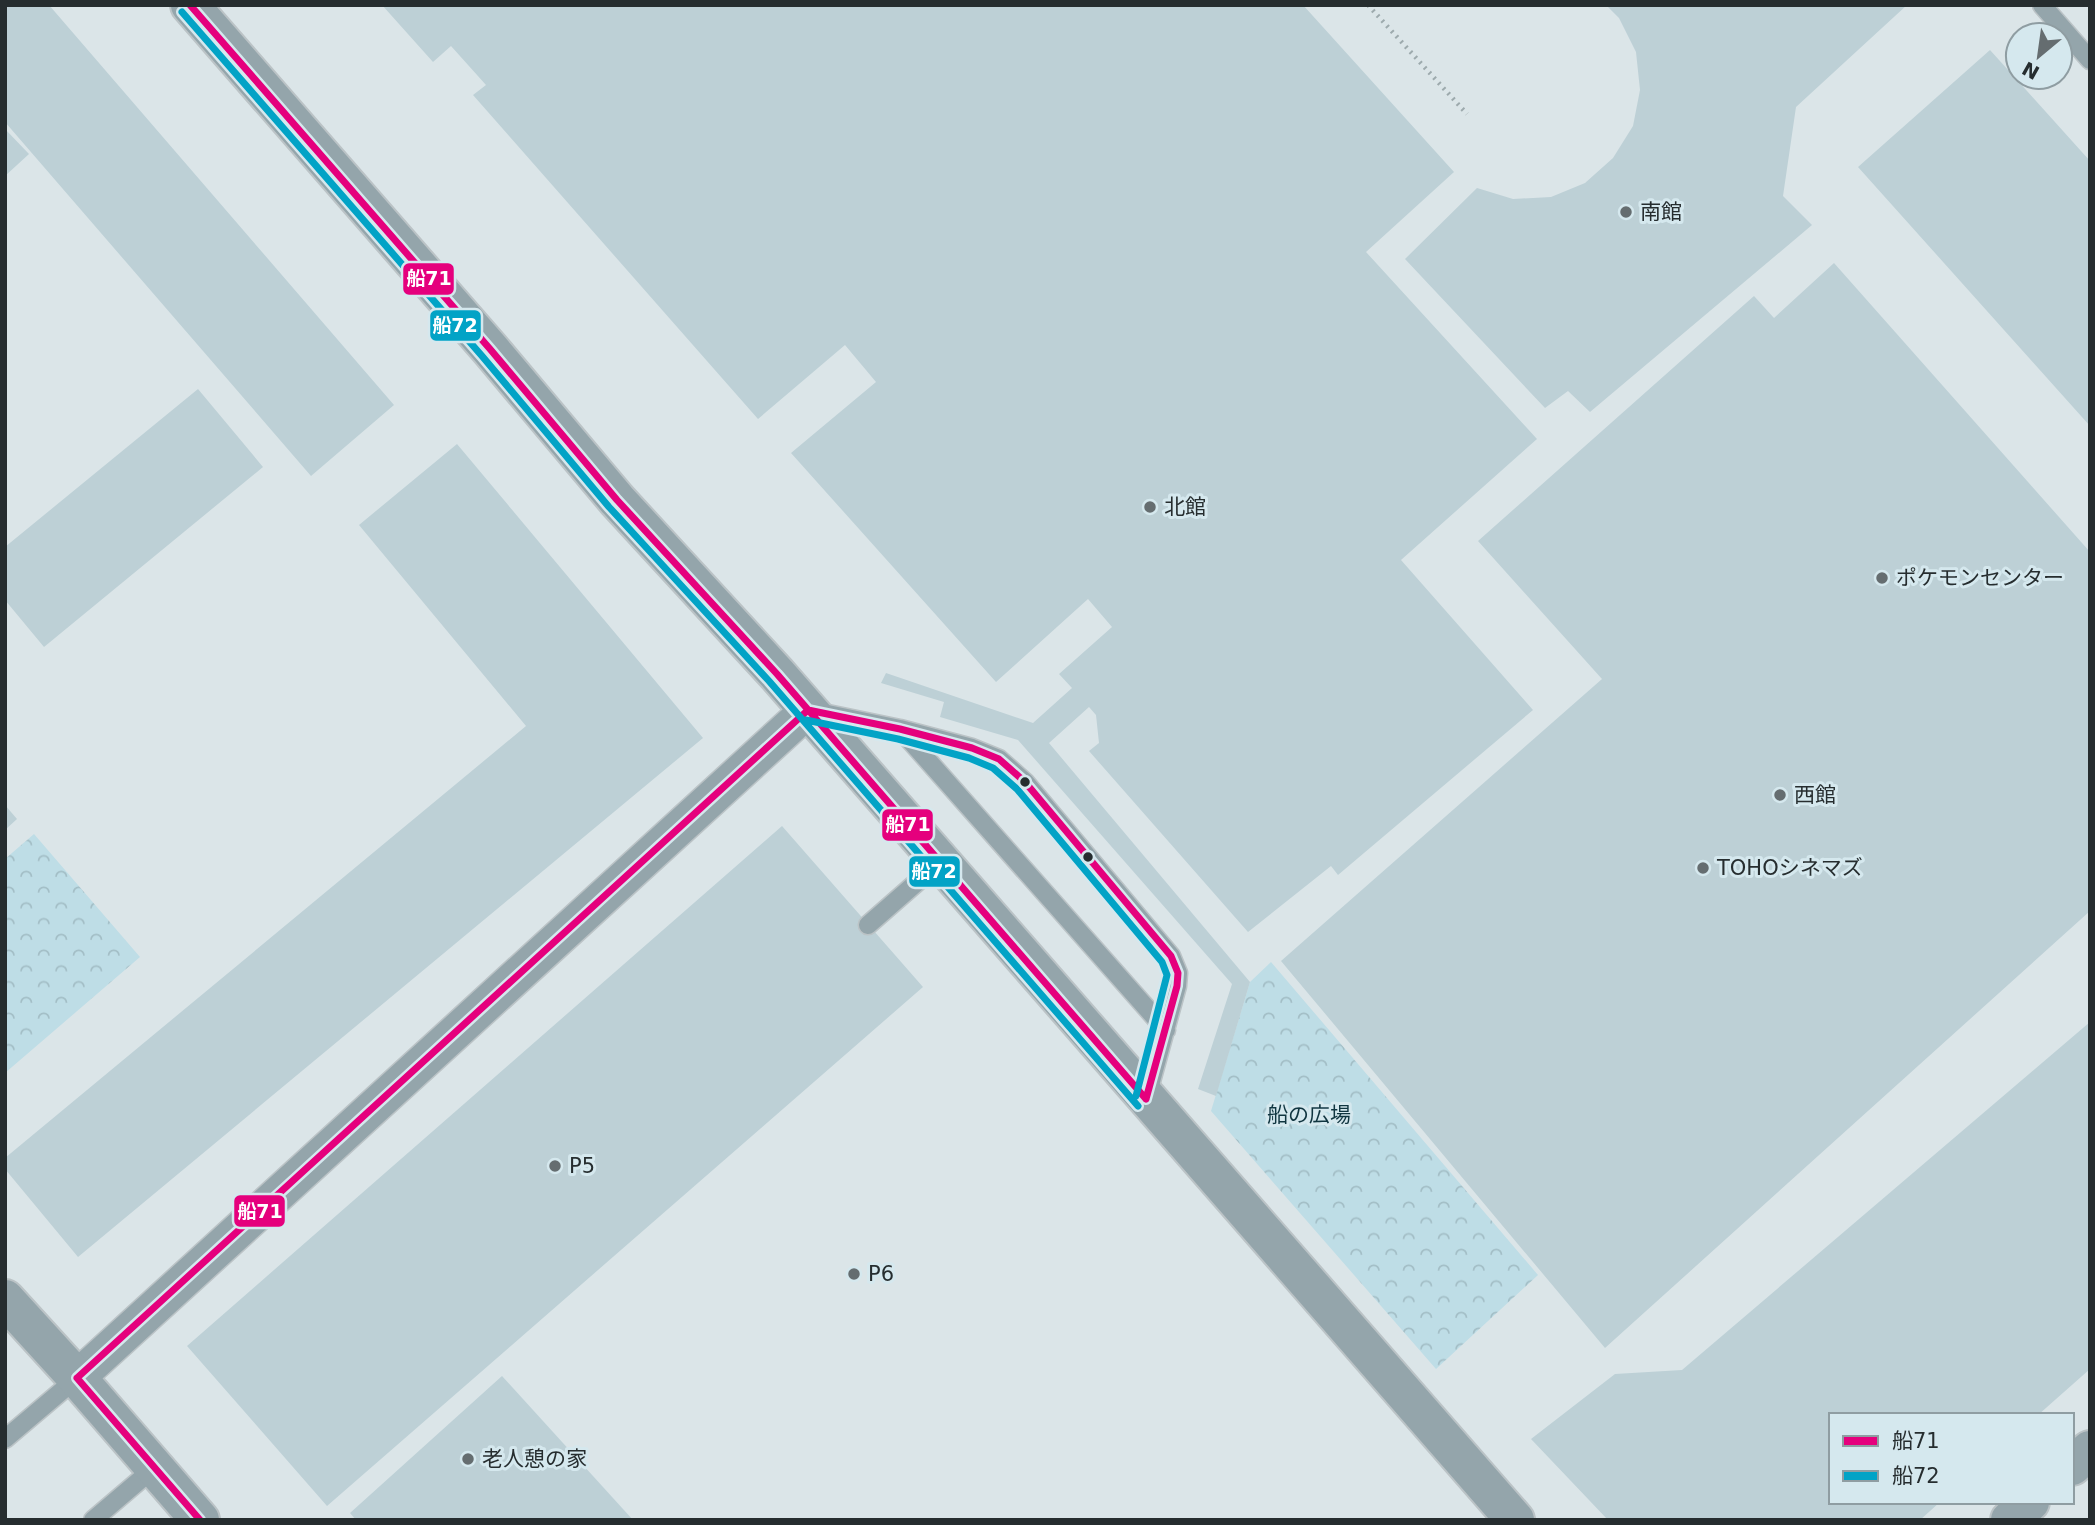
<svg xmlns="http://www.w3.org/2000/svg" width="2095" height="1525" font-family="'DejaVu Sans','Noto Sans JP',sans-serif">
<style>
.park{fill:url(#park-crowns)}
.building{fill:#bdd0d6}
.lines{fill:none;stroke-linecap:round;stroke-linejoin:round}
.service-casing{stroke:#bbc3c6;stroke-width:21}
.minor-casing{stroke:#bbc3c6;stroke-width:38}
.tertiary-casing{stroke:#bbc3c6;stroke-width:42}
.path{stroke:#9daaad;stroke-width:4.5;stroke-dasharray:2 5;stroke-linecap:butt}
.service{stroke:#94a5ab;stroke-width:18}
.minor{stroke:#94a5ab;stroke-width:35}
.tertiary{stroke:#94a5ab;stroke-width:38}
.bus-1-casing{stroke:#d5e8ee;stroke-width:12}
.bus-2-casing{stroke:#d5e8ee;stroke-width:12}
.bus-1{stroke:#e5007d;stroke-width:7}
.bus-2{stroke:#02a3c6;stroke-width:7}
.poi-dot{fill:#656d70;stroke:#d5e8ee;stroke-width:2.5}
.bus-dot{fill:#262d2f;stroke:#d5e8ee;stroke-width:2.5}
.labels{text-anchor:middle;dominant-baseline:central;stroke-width:6;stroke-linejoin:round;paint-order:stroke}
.poi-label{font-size:21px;fill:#262d2f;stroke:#d5e8ee;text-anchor:start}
.park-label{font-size:21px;fill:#103540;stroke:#d5e8ee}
.line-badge{stroke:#d5e8ee;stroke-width:2.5}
.badge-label{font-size:19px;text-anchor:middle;font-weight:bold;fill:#fff}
</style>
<defs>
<pattern id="park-crowns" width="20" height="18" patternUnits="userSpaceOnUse" patternTransform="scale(1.75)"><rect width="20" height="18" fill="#bedde6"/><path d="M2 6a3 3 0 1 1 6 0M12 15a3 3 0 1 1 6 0" fill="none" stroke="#a3bec6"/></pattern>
</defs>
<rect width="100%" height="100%" fill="#dbe5e8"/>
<path class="park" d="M34,834L140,957L5,1073V859Z
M1271,962L1538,1275L1436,1369L1211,1111L1250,982Z"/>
<path class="building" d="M5,5H49L394,405L311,476L5,122Z
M382,5H1303L1454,172L1366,252L1537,439L1401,560L1533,710L1338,875L1331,866L1248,932L1089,751L1099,743L1096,715L1089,707L1049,743L1250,982L1216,1096L1198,1089L1232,984L1018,740L940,717L944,702L881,683L886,673L1033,723L1072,688L1059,674L1112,627L1088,599L996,682L791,453L876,382L845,345L758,419L473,95L486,85L451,46L433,62Z
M1606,5H1907L1796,107L1783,196L1812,225L1590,412L1568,391L1545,408L1405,259L1477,188L1513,199L1551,197L1585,183L1613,158L1633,126L1640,90L1636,52L1619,18Z
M1990,50L2090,161V426L1858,167Z
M5,129L29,154L5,176Z
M1834,263L2090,552V911L1605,1348L1281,961L1602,679L1478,541L1754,296L1774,318Z
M198,389L263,467L44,647L5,600V547Z
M457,444L703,738L78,1257L5,1169V1158L526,726L359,525Z
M5,805L17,819L5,830Z
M782,826L923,987L327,1506L187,1346Z
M2090,1022V1369L2038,1415H1831V1502H1940L1920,1520H1608L1531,1439L1615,1374L1682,1370Z
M502,1376L633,1520H356L350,1513Z"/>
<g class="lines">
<defs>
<path id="service" d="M2042,5L2090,60
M818,712L900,729L972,748L999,759L1025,782L1171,956L1178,973L1177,986L1147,1096
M900,729L1166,1030
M868,925L940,862
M5,1439L77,1378
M93,1520L154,1468"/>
<path id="minor" d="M77,1378L808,710"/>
<path id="tertiary" d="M190,5L490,349L617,500L777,674L1515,1520
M5,1299L77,1378L200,1520
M2072,1466L2090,1450
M2010,1520L2030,1502"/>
</defs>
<use href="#service" class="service-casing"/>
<use href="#minor" class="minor-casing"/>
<use href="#tertiary" class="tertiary-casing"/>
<path class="path" d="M1368,5L1467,114"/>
<use href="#service" class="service"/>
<use href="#minor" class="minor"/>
<use href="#tertiary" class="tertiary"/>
<defs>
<path id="bus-1" d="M190,5L490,349L617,500L777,674L1146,1099
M808,710L900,729L972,748L999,759L1025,782L1171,956L1178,973L1177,986L1146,1099
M77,1378L808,710
M77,1378L200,1520"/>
<path id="bus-2" d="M182,12L482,356L609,507L769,681L1138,1106
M806,720L898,739L969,758L993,768L1017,789L1162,962L1167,975L1136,1096"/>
</defs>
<use href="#bus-1" class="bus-1-casing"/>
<use href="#bus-2" class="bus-2-casing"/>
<use href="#bus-1" class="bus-1"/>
<use href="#bus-2" class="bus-2"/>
</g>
<g class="poi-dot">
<circle cx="1626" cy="212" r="7"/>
<circle cx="1150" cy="507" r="7"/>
<circle cx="1882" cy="578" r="7"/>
<circle cx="1780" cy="795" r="7"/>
<circle cx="1703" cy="868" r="7"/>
<circle cx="555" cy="1166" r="7"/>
<circle cx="854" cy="1274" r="7"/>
<circle cx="468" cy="1459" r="7"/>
</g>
<g class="bus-dot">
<circle cx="1025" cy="782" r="6"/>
<circle cx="1088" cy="857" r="6"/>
</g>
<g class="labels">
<g class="poi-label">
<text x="1640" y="212">南館</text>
<text x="1164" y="507">北館</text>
<text x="1896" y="578">ポケモンセンター</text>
<text x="1794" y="795">西館</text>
<text x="1717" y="868">TOHOシネマズ</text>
<text x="569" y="1166">P5</text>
<text x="868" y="1274">P6</text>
<text x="482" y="1459">老人憩の家</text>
</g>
<g class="park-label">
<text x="1309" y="1115">船の広場</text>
</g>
</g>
<g class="line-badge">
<rect x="402" y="262" width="53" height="34" rx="7" fill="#e5007d"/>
<rect x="429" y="309" width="53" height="33" rx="7" fill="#02a3c6"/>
<rect x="881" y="808" width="53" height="34" rx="7" fill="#e5007d"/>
<rect x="908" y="855" width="53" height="33" rx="7" fill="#02a3c6"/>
<rect x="233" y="1194" width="53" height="34" rx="7" fill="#e5007d"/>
</g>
<g class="badge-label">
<text x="429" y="285">船71</text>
<text x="455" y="332">船72</text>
<text x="908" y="831">船71</text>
<text x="934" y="878">船72</text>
<text x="260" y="1218">船71</text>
</g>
<rect width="2095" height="1525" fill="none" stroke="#262d2f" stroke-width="14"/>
<rect x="1829" y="1413" width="245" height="91" fill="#d5e8ee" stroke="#8f9da2" stroke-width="2"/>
<rect x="1843" y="1436" width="35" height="10" fill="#e5007d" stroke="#8f9da2" stroke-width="2"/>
<text x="1892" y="1448" font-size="21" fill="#262d2f">船71</text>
<rect x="1843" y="1471" width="35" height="10" fill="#02a3c6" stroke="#8f9da2" stroke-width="2"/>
<text x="1892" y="1483" font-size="21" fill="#262d2f">船72</text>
<g transform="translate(2039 56) rotate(209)"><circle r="33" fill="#d5e8ee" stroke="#8f9da2" stroke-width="2"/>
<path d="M0-5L12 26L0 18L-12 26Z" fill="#656d70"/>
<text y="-10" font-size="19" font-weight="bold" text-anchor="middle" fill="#262d2f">N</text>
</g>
</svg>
